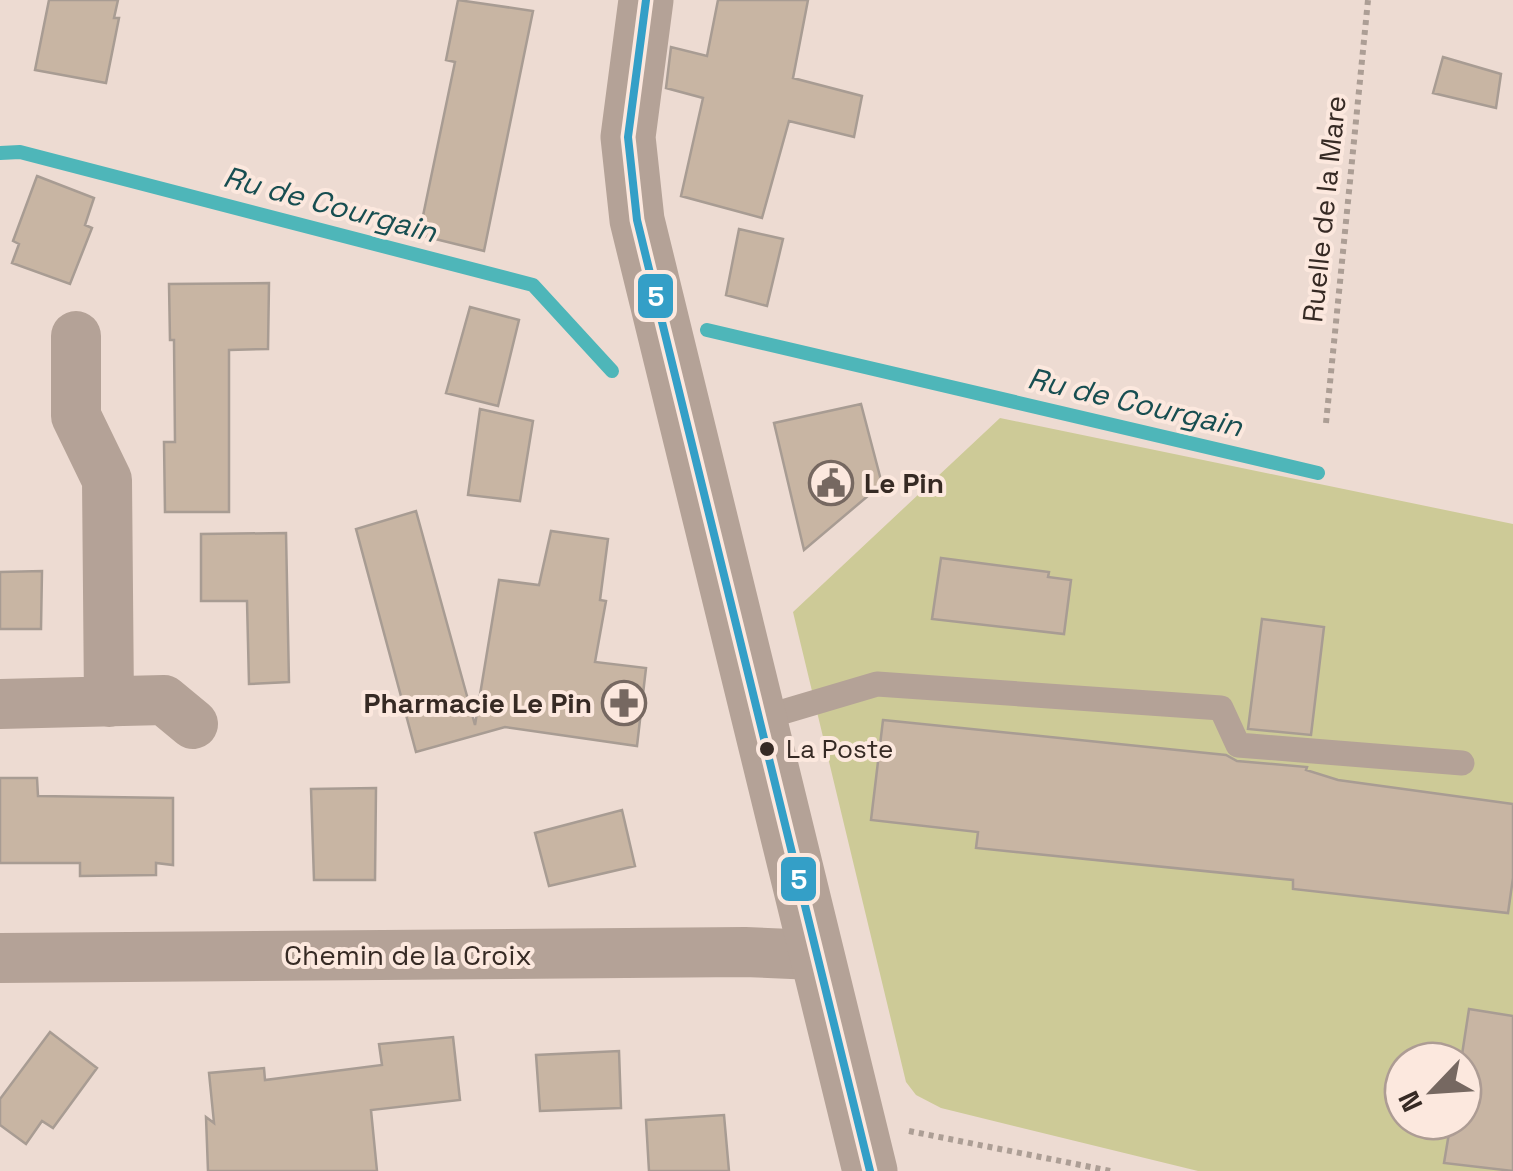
<svg xmlns="http://www.w3.org/2000/svg" width="1513" height="1171" font-family="'Space Grotesk',sans-serif">
<style>
.green{fill:#cdca97;fill-rule:evenodd}
.lines{fill:none;stroke-linecap:round;stroke-linejoin:round}
.stream{stroke:#4eb6b9;stroke-width:14}
.building{fill:#c8b5a3;stroke:#a89c93;stroke-width:2.5}
.path{stroke:#ac9e95;stroke-width:6;stroke-dasharray:5 5;stroke-linecap:butt}
.service{stroke:#b4a297;stroke-width:25}
.minor{stroke:#b4a297;stroke-width:50}
.tertiary{stroke:#b4a297;stroke-width:55}
.bus-1-casing{stroke:#fce8de;stroke-width:15}
.bus-1{stroke:#349fc7;stroke-width:8}
.bus-dot{fill:#362a24;stroke:#fce8de;stroke-width:4}
.labels{text-anchor:middle;dominant-baseline:central;stroke-width:8;stroke-linejoin:round;paint-order:stroke}
.bus-label{font-size:26px;fill:#362a24;stroke:#fce8de;text-anchor:start}
.street-label{font-size:28px;fill:#362a24;stroke:#fce8de}
.poi-label{font-size:28px;font-weight:bold;fill:#362a24;stroke:#fce8de;text-anchor:start}
.water-label{font-size:30px;font-style:italic;fill:#174e51;stroke:#fce8de}
.line-badge{stroke:#fce8de;stroke-width:4}
.badge-label{font-size:28px;text-anchor:middle;font-weight:bold;fill:#fff}
</style>
<rect width="100%" height="100%" fill="#eddbd2"/>
<path class="green" d="M1000,418L1513,524V1171H1198L941,1108L916,1095L906,1082L793,612ZM1403,1061H1463V1121H1403Z"/>
<g class="lines">
<path class="stream" d="M0,153L20,152L533,285L612,371
M707,330L1318,473"/>
</g>
<path class="building" d="M49,0H118L114,18H119L106,83L35,70Z
M458,0L533,11L484,251L419,235L455,62L446,60Z
M718,0H808L793,78L862,96L854,137L789,121L762,218L681,196L703,98L666,88L671,47L707,56Z
M1443,57L1501,74L1496,108L1433,93Z
M37,176L94,198L85,225L92,228L70,284L12,263L19,244L13,241Z
M739,229L783,239L767,306L726,295Z
M269,283L268,349L229,350V512H165L164,442H175L174,340H170L169,284Z
M470,307L519,320L498,406L446,393Z
M861,404L882,484L804,550L774,423Z
M480,409L533,421L520,501L468,495Z
M416,511L475,725L499,580L539,585L551,531L608,539L600,600L606,601L595,662L646,668L637,746L505,727L416,752L356,529Z
M286,533L289,682L249,684L247,601H201V534Z
M941,558L1049,572L1048,577L1071,580L1064,634L932,619Z
M42,571L41,629H0V572Z
M1262,619L1324,627L1311,735L1248,729Z
M883,720L1226,755L1237,761L1307,767L1306,770L1338,780L1513,804V878L1508,913L1293,889V880L976,848L978,832L871,820Z
M0,778H37L38,796L173,798V865L156,863V875L80,876V863H0Z
M376,788L375,880H314L311,789Z
M622,810L635,866L549,886L535,833Z
M1469,1009L1513,1016V1171L1444,1163L1451,1121H1463L1461,1061Z
M50,1032L97,1068L53,1128L42,1121L26,1144L0,1125V1099Z
M453,1037L460,1100L371,1110L377,1171H208L206,1117L214,1123L209,1073L264,1068L265,1080L382,1065L379,1044Z
M619,1051L621,1108L540,1111L536,1055Z
M724,1115L729,1171H649L646,1120Z"/>
<g class="lines">
<path class="path" d="M1326,423L1368,0
M909,1131L1111,1171"/>
<path class="service" d="M759,719L877,684L1221,708L1238,745L1462,763"/>
<path class="minor" d="M76,336V416L107,480L109,702
M0,704L164,700L193,724
M0,958L745,952L815,955"/>
<path class="tertiary" d="M646,0L628,137L637,220L870,1171"/>
<defs>
<path id="bus-1" d="M646,0L628,137L637,220L870,1171"/>
</defs>
<use href="#bus-1" class="bus-1-casing"/>
<use href="#bus-1" class="bus-1"/>
</g>
<defs>
<symbol id="civic-ring" viewBox="-11 -11 22 22"><circle r="9.5" fill="#fce8de" stroke="#766861" stroke-width="1.5"/><path d="M-.6-6.5H3V-4.5H.6V-3L4-1V1h2V6H-6V1h2V-1L-.6-3ZM-1.2 2.5V6h2.4V2.5Z" fill="#766861"/></symbol>
<symbol id="pharmacy-ring" viewBox="-11 -11 22 22"><circle r="9.5" fill="#fce8de" stroke="#766861" stroke-width="1.5"/><path d="M-2-6h4v4h4v4h-4v4h-4v-4h-4v-4h4Z" fill="#766861"/></symbol>
</defs>
<g fill-rule="evenodd">
<use href="#civic-ring" x="806" y="458" width="50" height="50"/>
<use href="#pharmacy-ring" x="599" y="678" width="50" height="50"/>
</g>
<circle class="bus-dot" cx="767" cy="749" r="9"/>
<g class="labels">
<g class="bus-label">
<text x="786" y="749">La Poste</text>
</g>
<g class="street-label">
<text transform="translate(1324 209) rotate(-84)">Ruelle de la Mare</text>
<text x="408" y="955">Chemin de la Croix</text>
</g>
<g class="poi-label">
<text x="864" y="483">Le Pin</text>
<text x="592" y="703" text-anchor="end">Pharmacie Le Pin</text>
</g>
<g class="water-label">
<text transform="translate(330 204) rotate(15)">Ru de Courgain</text>
<text transform="translate(1135 402) rotate(13)">Ru de Courgain</text>
</g>
</g>
<g class="line-badge">
<rect x="636" y="272" width="39" height="48" rx="10" fill="#349fc7"/>
<rect x="779" y="855" width="39" height="48" rx="10" fill="#349fc7"/>
</g>
<g class="badge-label">
<text x="656" y="306">5</text>
<text x="799" y="889">5</text>
</g>
<g transform="translate(1433 1091) rotate(245)"><circle r="48" fill="#fce8de" stroke="#ad9c94" stroke-width="2.5"/>
<path d="M0-8L18 38L0 25L-18 38Z" fill="#766861"/>
<text y="-15" font-size="28" font-weight="bold" text-anchor="middle" fill="#362a24">N</text>
</g>
</svg>
